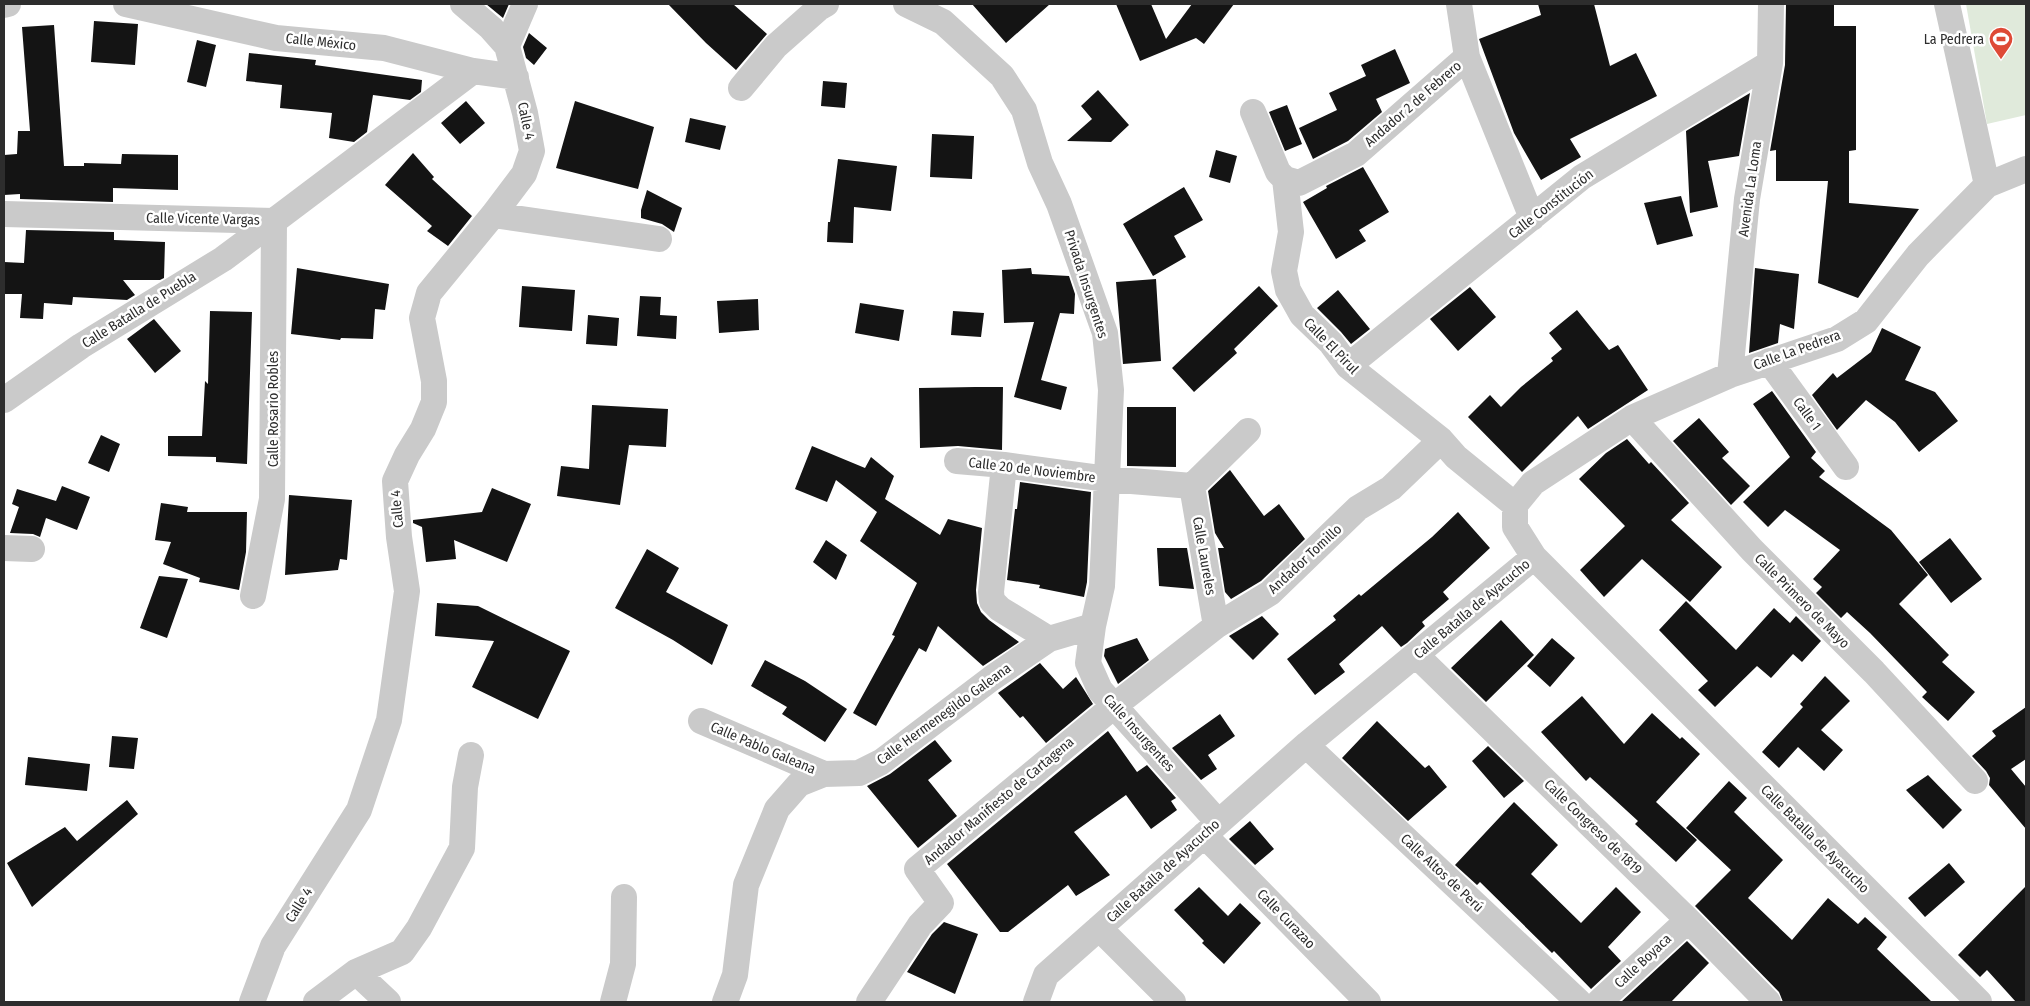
<svg xmlns="http://www.w3.org/2000/svg" width="2030" height="1006" font-family="'Fira Sans Condensed',sans-serif">
<style>
.green{fill:#e0eadb}
.building{fill:#141414}
.lines{fill:none;stroke-linecap:round;stroke-linejoin:round}
.minor{stroke:#cacaca;stroke-width:26}
.labels{text-anchor:middle;dominant-baseline:central;stroke-width:5;stroke-linejoin:round;paint-order:stroke}
.poi-label{font-size:14px;fill:#2d2d2d;stroke:#fff;text-anchor:end}
.street-label{font-size:14px;fill:#2d2d2d;stroke:#fff}
</style>
<rect width="100%" height="100%" fill="#fff"/>
<path class="green" d="M1966,4H2026V115L1987,124Z"/>
<path class="building" d="M486,4H509L503,18Z
M668,4H733L767,34L736,70L706,43Z
M972,4H1050L1006,43Z
M1116,4H1151L1166,39L1192,4H1234L1204,44L1196,38L1140,61Z
M1538,4H1594L1610,66L1636,53L1657,96L1570,139L1581,157L1541,180L1514,133L1479,39L1541,15Z
M1786,4H1834V26H1856V150L1849,151V203L1919,209L1858,298L1818,283L1828,181H1776V150L1770,151L1785,65Z
M94,21L138,24L135,65L91,62Z
M54,25L64,166H84V163L121,164L122,154L178,155V190L113,188V202L20,199V194L4,195V155L17,154L18,131H30L22,27Z
M529,33L547,48L534,65L526,58L523,47Z
M197,40L216,45L206,87L187,82Z
M1395,49L1410,83L1376,99L1382,112L1348,141L1313,159L1299,128L1337,110L1329,93L1366,76L1361,65Z
M249,53L316,60L315,65L422,80L421,92L410,100L373,95L367,132L354,142L329,138L332,113L280,108L282,85L246,81Z
M823,81L847,83L845,108L821,106Z
M1098,90L1129,125L1111,142L1067,141L1092,119L1081,106Z
M1750,93L1739,156L1708,161L1718,207L1690,213L1686,131Z
M466,101L485,123L460,144L441,123Z
M575,101L654,127L638,189L556,168Z
M1287,105L1302,144L1285,151L1269,112Z
M690,118L726,126L720,150L685,142Z
M932,134L974,136L972,179L930,177Z
M1216,150L1237,156L1230,183L1209,177Z
M413,153L434,177L432,179L472,216L448,246L427,231L432,226L385,185Z
M838,159L897,166L891,211L854,207L853,243L827,242L828,222H830Z
M1363,167L1389,212L1359,230L1366,241L1336,259L1303,202L1327,188L1326,186Z
M1184,187L1203,220L1174,236L1186,257L1153,276L1123,224Z
M647,190L682,208L674,232L662,224L641,218V210Z
M1681,196L1693,236L1657,245L1644,203Z
M26,230L114,232V240L165,242L164,278L160,280H123L135,295L127,300L73,297L72,305L44,303L43,319L20,318L22,294H4V262L24,263Z
M297,268L389,284L385,310L375,309L373,339L341,338L340,340L291,334Z
M1031,268L1032,274L1069,276L1075,294L1074,314L1060,313L1041,380L1067,387L1061,410L1014,397L1034,322L1004,323L1002,270Z
M1755,268L1799,274L1794,329L1780,324L1778,343L1749,353Z
M1156,279L1161,361L1123,364L1116,282Z
M522,286L575,290L572,331L519,327Z
M1259,286L1278,306L1234,349L1237,353L1194,392L1172,368Z
M1470,287L1496,317L1458,351L1430,319Z
M1338,290L1370,329L1351,344L1341,332L1317,308Z
M640,296L661,297L660,315L677,316L676,339L637,336Z
M758,299L759,330L719,333L717,301Z
M860,303L904,310L899,341L855,333Z
M1577,310L1609,350L1618,345L1648,390L1588,429L1578,416L1522,472L1468,417L1490,395L1501,407L1521,387L1553,361L1551,358L1562,349L1549,333Z
M210,311L252,312L247,464L216,462V457L168,456V436H202L205,381L208,384Z
M953,311L984,313L981,337L951,335Z
M588,315L619,318L617,346L586,344Z
M154,319L181,351L155,373L127,339Z
M1882,328L1921,347L1905,380L1935,392L1958,421L1919,452L1895,422L1866,400L1837,430L1812,395L1833,373L1837,378L1871,352Z
M975,387H1003L1002,450L958,446L920,448L919,388Z
M1772,391L1816,452L1811,458L1825,471L1819,477L1891,530L1928,575L1899,604L1949,655L1942,662L1975,692L1948,721L1922,697L1927,692L1870,633L1847,612L1841,618L1816,593L1822,587L1813,579L1840,550L1785,510L1768,527L1743,502L1790,457L1753,404Z
M592,405L668,409L666,447L629,445L620,505L557,496L561,466L589,469Z
M1127,407H1176V467L1127,466Z
M1699,418L1729,452L1722,458L1750,486L1731,505L1673,441Z
M101,435L120,444L109,472L88,463Z
M1627,439L1649,464L1651,462L1689,503L1671,520L1722,567L1690,602L1642,559L1604,597L1580,570L1625,526L1579,479L1606,453Z
M812,446L865,468L871,457L894,476L885,499L940,535L948,519L982,528L976,590L977,603L981,612L989,620L1019,642L983,666L938,626L926,652L919,648L876,726L853,713L895,636L892,635L917,583L860,541L877,512L836,480L827,502L795,489Z
M1230,470L1264,516L1279,504L1305,539L1261,581L1231,599L1225,592L1218,548H1224L1215,533L1208,491Z
M1020,482L1091,492L1087,582L1084,597L1039,588L1040,585L1007,580L1015,509H1017Z
M62,486L90,497L77,530L46,518L40,537L33,534L10,533L19,507L12,504L17,489L56,501Z
M492,488L531,504L507,562L454,540L456,559L426,562L422,527L413,523V520L482,512Z
M289,495L352,500L347,560L340,559L338,570L285,575Z
M161,503L188,507L187,512H247L246,552L239,590L199,582L200,578L163,564L171,542L155,540Z
M1458,512L1490,548L1443,592L1449,599L1422,622L1425,626L1407,643L1401,647L1382,626L1339,664L1345,672L1315,695L1287,659L1336,620L1333,616L1359,594L1361,596L1432,537Z
M1950,538L1982,579L1951,603L1919,562Z
M826,540L847,555L836,580L813,562Z
M1157,548H1187L1194,589L1159,586Z
M647,549L679,568L666,592L728,625L712,665L673,640L615,608Z
M159,576L188,579L167,638L140,628Z
M1686,601L1736,650L1774,608L1790,623L1796,616L1821,641L1802,662L1793,654L1771,678L1757,666L1715,707L1698,690L1708,681L1659,630Z
M437,603L478,606L570,651L538,719L472,687L494,641L435,636Z
M1262,616L1279,634L1253,660L1229,636Z
M1501,620L1534,655L1486,702L1451,668Z
M1137,638L1149,660L1118,684L1104,656L1105,649Z
M1552,638L1575,658L1550,687L1527,666Z
M765,660L805,681L847,709L825,742L782,714L787,707L751,686Z
M1040,663L1063,689L1076,677L1093,704L1046,743L1023,716L1020,718L998,693Z
M1825,676L1850,701L1821,730L1843,750L1824,771L1798,747L1779,768L1762,752L1803,707L1800,704Z
M1582,696L1624,744L1652,713L1680,739L1682,737L1700,754L1656,802L1697,840L1676,862L1635,824L1638,821L1590,777L1586,781L1541,732Z
M2026,707V759L2011,769L2026,787V829L1989,785L1990,778L1986,771L1972,756L1996,736L1992,731Z
M1220,714L1235,736L1208,755L1217,769L1201,780L1172,748Z
M1377,721L1425,768L1429,765L1447,787L1408,821L1342,758Z
M1108,731L1137,772L1147,765L1176,798L1171,801L1177,810L1151,829L1126,795L1074,832L1110,875L1076,896L1068,885L1008,932H1000L947,864Z
M112,736L138,738L134,769L109,767Z
M935,740L952,761L928,780L957,816L918,848L867,786L890,774Z
M1488,746L1524,781L1504,798L1472,761Z
M28,757L90,764L87,791L25,785Z
M1928,775L1962,810L1943,829L1906,790Z
M1729,781L1747,798L1734,812L1783,860L1748,898L1792,940L1828,898L1858,924L1865,917L1887,937L1877,949L1932,1002H1783L1779,992L1695,906L1731,870L1686,828Z
M127,800L138,814L32,907L7,863L65,827L77,841Z
M1514,802L1558,845L1531,874L1581,923L1616,887L1641,912L1608,947L1621,961L1591,989L1554,951L1552,953L1480,882L1477,885L1455,865Z
M1250,821L1274,849L1255,865L1229,839Z
M1949,863L1965,882L1925,917L1908,898Z
M2026,886V1002H2016L1987,970L1980,977L1958,955Z
M1199,887L1228,916L1240,903L1261,923L1224,964L1202,943L1204,941L1174,910Z
M944,922L978,934L955,994L907,972L932,934Z
M1687,941L1709,963L1671,1002H1621Z"/>
<g class="lines">
<path class="minor" d="M126,4L276,38L384,48L473,71L516,77
M463,4L491,28L507,46
M906,4L943,22L1002,76L1024,110L1040,163L1059,204L1105,333L1111,390L1102,586L1093,626L1088,663L1100,690L1218,822
M1459,4L1467,57
M1947,4L1987,185
M4,5L8,4
M741,88L776,46L819,8L826,4
M1253,112L1278,172L1285,179
M1285,179L1291,232L1284,271L1288,290L1302,315L1331,343L1348,366L1441,440L1456,457L1515,505
M1285,179L1299,183L1356,154L1467,57L1532,218
M4,214L274,221L473,71
M493,215L659,239
M1769,361L1846,467
M1348,366L1582,177L1770,63
M1730,375L1747,199L1770,63L1771,4
M4,400L81,346L223,259L274,221
M1632,418L1752,550L1874,672L1975,781
M957,461L1004,465L1107,479L1192,486L1248,431
M1004,465L991,592L992,601L1000,609L1049,639L1093,626
M1192,486L1216,626
M4,548L32,549
M253,596L272,499L274,221
M1416,655L1688,920L1768,1002
M701,721L824,774
M1306,745L1579,1002
M1204,835L1368,1002
M1099,928L1173,1002
M356,972L388,1002
M252,1002L273,946L359,810L389,720L407,591L399,537L395,481L407,455L423,429L434,402V381L422,318L429,293L493,215L524,174L532,151L525,113L507,46L525,4
M316,1002L356,972L402,952L419,928L462,848L465,787L471,755
M613,1002L623,964L624,897
M725,1002L735,975L746,885L777,809L799,784L824,774L859,773L881,762L992,678L1049,639
M869,1002L920,925L941,903L917,869L1114,706L1216,626L1270,593L1358,508L1391,488L1441,440
M1036,1002L1046,975L1306,745L1534,557
M1599,1002L1688,920
M1979,1002L1534,557L1515,527V505L1533,483L1632,418L1730,375L1837,339L1866,321L1918,255L1987,185L2026,169"/>
</g>
<defs>
<symbol id="stadium-pin" viewBox="-11 -11 22 30"><path d="M0 17L-7.5 6A9.5 9.5 0 1 1 7.5 6Z" fill="#de4a36" stroke="#fff"/><path d="M0-5a6.5 5 0 1 0 0 10a6.5 5 0 1 0 0-10ZM-3.5-1.8h7v3.6h-7Z" fill="#fff"/></symbol>
</defs>
<g fill-rule="evenodd">
<use href="#stadium-pin" x="1987" y="25" width="28" height="38"/>
</g>
<g class="labels">
<g class="poi-label">
<text x="1984" y="39">La Pedrera</text>
</g>
<g class="street-label">
<text transform="translate(321 42) rotate(6)">Calle México</text>
<text transform="translate(1413 104) rotate(-41)">Andador 2 de Febrero</text>
<text transform="translate(526 121) rotate(78)">Calle 4</text>
<text transform="translate(1750 189) rotate(-82)">Avenida La Loma</text>
<text transform="translate(1551 204) rotate(-38)">Calle Constitución</text>
<text transform="translate(203 219) rotate(1)">Calle Vicente Vargas</text>
<text transform="translate(1086 284) rotate(72)">Privada Insurgentes</text>
<text transform="translate(139 310) rotate(-32)">Calle Batalla de Puebla</text>
<text transform="translate(1331 346) rotate(46)">Calle El Pirul</text>
<text transform="translate(1797 350) rotate(-20)">Calle La Pedrera</text>
<text transform="translate(273 409) rotate(-90)">Calle Rosario Robles</text>
<text transform="translate(1807 414) rotate(54)">Calle 1</text>
<text transform="translate(1032 470) rotate(7)">Calle 20 de Noviembre</text>
<text transform="translate(397 509) rotate(-95)">Calle 4</text>
<text transform="translate(1204 556) rotate(80)">Calle Laureles</text>
<text transform="translate(1305 559) rotate(-43)">Andador Tomillo</text>
<text transform="translate(1802 601) rotate(45)">Calle Primero de Mayo</text>
<text transform="translate(1472 609) rotate(-40)">Calle Batalla de Ayacucho</text>
<text transform="translate(944 714) rotate(-36)">Calle Hermenegildo Galeana</text>
<text transform="translate(1139 733) rotate(48)">Calle Insurgentes</text>
<text transform="translate(763 748) rotate(23)">Calle Pablo Galeana</text>
<text transform="translate(999 801) rotate(-40)">Andador Manifiesto de Cartagena</text>
<text transform="translate(1593 827) rotate(44)">Calle Congreso de 1819</text>
<text transform="translate(1815 839) rotate(45)">Calle Batalla de Ayacucho</text>
<text transform="translate(1163 871) rotate(-42)">Calle Batalla de Ayacucho</text>
<text transform="translate(1442 873) rotate(43)">Calle Altos de Perú</text>
<text transform="translate(299 905) rotate(-58)">Calle 4</text>
<text transform="translate(1286 919) rotate(46)">Calle Curazao</text>
<text transform="translate(1643 961) rotate(-43)">Calle Boyaca</text>
</g>
</g>
<rect width="2030" height="1006" fill="none" stroke="#2d2d2d" stroke-width="10"/>
</svg>
